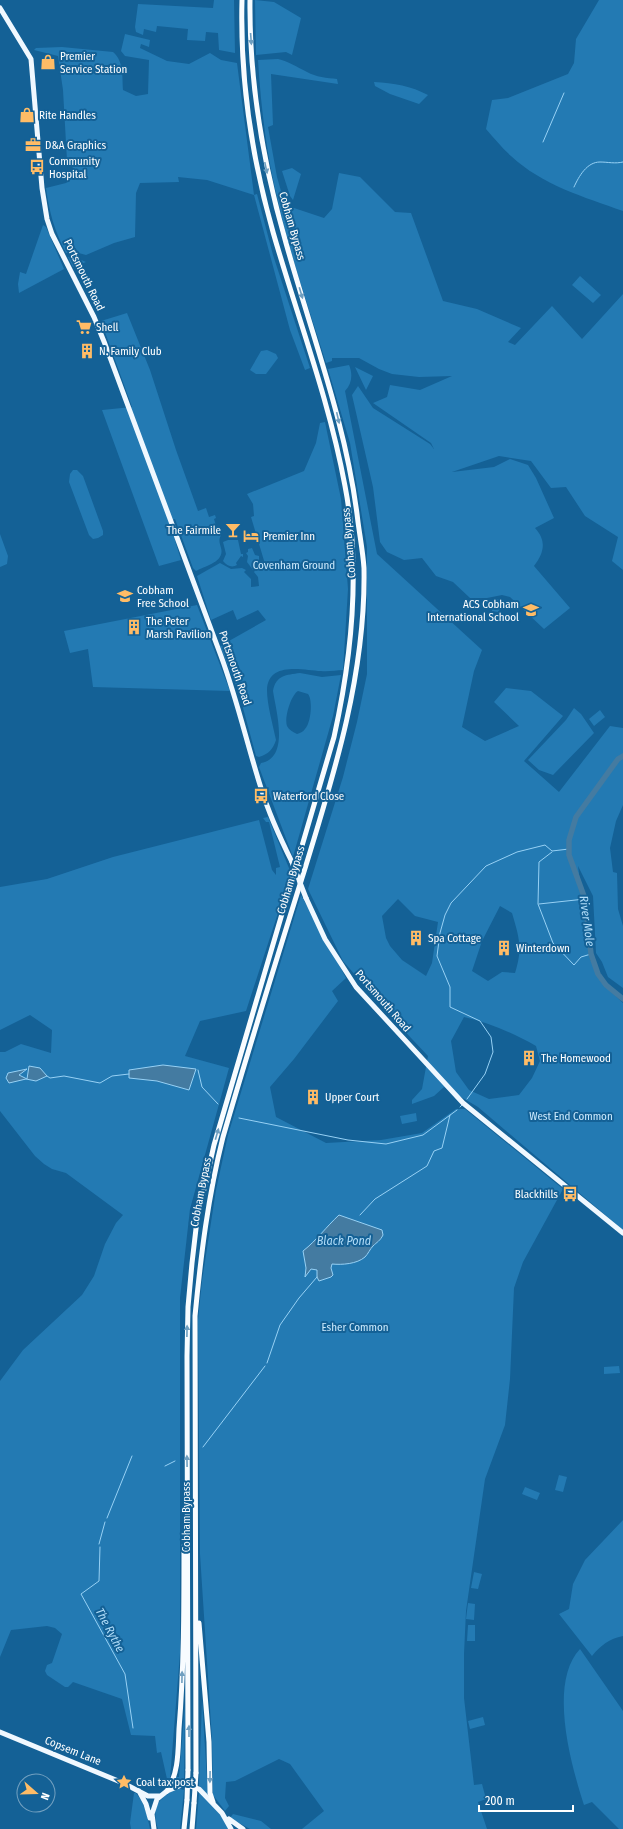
<svg xmlns="http://www.w3.org/2000/svg" width="623" height="1829" font-family="'Fira Sans Condensed',sans-serif">
<style>
.green{fill:#237ab3;fill-rule:evenodd}
.water{fill:#447ba1;stroke:#97d1f5}
.lines{fill:none;stroke-linecap:round;stroke-linejoin:round}
.stream{stroke:#97d1f5;stroke-width:1}
.river{stroke:#447ba1;stroke-width:5.5}
.primary{stroke:#f0f8ff;stroke-width:5}
.trunk{stroke:#f8fcff;stroke-width:5}
.primary-bridge{stroke:#f0f8ff;stroke-width:5}
.trunk-bridge{stroke:#f8fcff;stroke-width:5}
.oneway{fill:#6f9fc0}
.labels{text-anchor:middle;dominant-baseline:central;stroke-width:4;stroke-linejoin:round;paint-order:stroke}
.poi-label{font-size:11px;fill:#fff;stroke:#146196;text-anchor:start}
.street-label{font-size:11px;fill:#fff;stroke:#146196}
.park-label{font-size:11px;fill:#cceafd;stroke:#146196}
.water-label{font-size:12px;font-style:italic;fill:#b1ddf9;stroke:#146196}
</style>
<rect width="100%" height="100%" fill="#146196"/>
<path class="green" d="M214,0H234L235,53L219,50L218,33L206,32L205,41L187,40L188,29L157,26L156,32L144,29L143,35L136,32L135,27L138,4L213,8Z
M255,0L274,2L301,18L292,55L286,52L256,55Z
M599,0H623V211C584,197 542,185 511,156C502,148 494,138 486,129L492,100L508,98L568,74L574,63L576,39Z
M125,34L150,40L149,47L141,44L140,48L167,61L189,64L210,53L221,60L237,63L254,195L257,194L273,255L310,368L305,370L290,330L254,195L207,180L178,177L179,182L140,183L136,193L135,237L114,243L86,255L75,252L66,253C55,232 49,212 46,188L66,183L73,177V168L67,160L63,90L58,56L34,50L36,48L62,47L113,52C124,61 122,77 123,90L136,96L148,94L149,60L125,56L121,51Z
M278,59C288,61 297,67 307,72C316,77 327,78 337,79L338,84L271,74L273,125L268,127L277,177L285,205L324,218L332,209L339,173L360,177L395,212L411,213L443,301L477,309L521,328L508,342L515,345L552,306L582,339L623,294V570L612,561L618,537L585,516L566,487L551,488L531,461L499,456L452,472L494,467L510,459L528,465L536,478L554,518L535,528C547,541 544,553 534,566L570,608L544,629L510,597L502,595L487,598H470L453,582L436,576L422,558L404,560L387,552L380,542L373,487L352,395L358,386L373,408L430,444L434,449L431,443L373,403L387,397L390,385L420,390L452,376L419,377L392,374L379,369L359,358H332V361L326,363C310,311 291,259 279,205C267,158 261,109 258,60Z
M374,82C394,83 411,86 428,95L419,104L390,94L375,86Z
M292,168L301,174L293,200L290,196L282,171Z
M43,225L46,227L64,269L19,293L18,284L20,272L26,274Z
M72,256L86,262L73,267L68,257Z
M580,276L601,295L593,303L572,285Z
M127,313L150,370L176,450L198,511L206,508L209,517L215,515L216,518L214,519L219,536L221,535C218,541 220,543 221,548C225,562 205,566 196,571L193,568L175,519L169,521L181,560L159,566L102,410L132,407L101,321Z
M267,350L276,354L278,358L266,374H256L250,370L261,351Z
M349,365C353,374 352,384 345,391L377,554L482,650L474,671L462,727L485,741L519,726L494,702L506,688L531,691L563,716L524,761L559,792L610,726L623,728V805L616,821L610,848L613,872L617,873L618,909L623,926V988L608,977L602,962L596,953L593,896L578,866L590,959L601,982L623,1003V1230L478,1107L444,1087L434,1096L412,1104V1100L422,1089L428,1056L396,1022L343,961L308,889L343,777L357,722L367,674V547L350,443L328,369ZM398,899L415,916L438,922L432,963L426,976L402,960L390,946L386,938L382,916ZM500,906L512,913C519,937 523,948 515,973L502,972L488,981L472,971L482,941ZM464,1017C490,1023 513,1033 536,1046L540,1061L532,1078L519,1095L489,1099L469,1090L456,1072L451,1041Z
M355,367L373,376L366,390Z
M325,422L341,499L348,589L343,670C336,670 328,672 321,671C303,670 268,661 267,690C267,705 273,725 276,740C273,749 269,754 259,757L256,756L239,693L220,646L266,620L258,610L237,620L233,610L211,620L197,576L220,563L231,569L242,568L246,570L244,572L251,579V587L259,586L258,577L254,572L261,563L265,564L251,517L254,516L253,504L247,494L304,471L316,443L320,423Z
M73,470H77L83,476L103,531V535L98,538L93,539L89,535L69,482L70,474Z
M0,534L8,556L7,564L0,567Z
M228,540H238L241,554H243V557L241,556L236,563L237,565C232,568 227,566 223,561L226,554L223,542Z
M252,548L255,555L259,556V560L253,570L247,562L248,556L246,553L248,552V549Z
M499,599L504,600L506,605L503,606L498,612L492,611L493,601Z
M197,605L230,691L93,687L88,649L70,653L64,631Z
M300,673L322,677L341,675L333,716L293,857L259,767L261,763C290,758 276,711 273,691C276,675 286,675 300,673ZM298,691L308,694C313,700 311,723 305,729C303,732 300,733 297,734C293,732 289,730 287,726C284,718 291,695 298,691Z
M574,708L581,714L594,733L553,775L539,770L528,760L566,720Z
M600,710L605,717L594,726L589,719Z
M268,817L291,873L246,1011L200,1021L185,1056L229,1068L190,1209L180,1298V1653L170,1779H167L161,1752L157,1753L155,1736L131,1735L122,1699L73,1682L68,1687H65L47,1675L45,1671L47,1665L52,1663L62,1634L55,1628L47,1626L11,1630L0,1657V1381L23,1350L82,1295L94,1276L105,1244L116,1223L123,1215L66,1173L52,1169L44,1164L35,1156L0,1111V1052H5L21,1044L51,1053L52,1030L30,1015L0,1030V887L47,879L113,857L259,820L272,870L276,875V868L280,867L269,822H266L263,818Z
M301,895L346,978L332,991L338,1001L294,1059L270,1087L276,1117L326,1143L381,1140L422,1133L456,1109H465L563,1189L523,1262L514,1288L510,1379L505,1425L485,1479L466,1611L464,1654V1698L474,1785L482,1784L486,1799L478,1802L487,1829H302L324,1811L290,1764L279,1759L235,1781L226,1782L225,1798L229,1806L225,1811L213,1795L212,1739L200,1554L198,1320L202,1281L216,1190L228,1135Z
M416,1113L417,1121L402,1124L400,1116Z
M619,1366L620,1373L604,1374V1367Z
M559,1475L567,1477L563,1492L555,1490Z
M525,1487L540,1493L537,1500L522,1494Z
M623,1520V1636C609,1639 601,1645 592,1656L559,1614L569,1609L573,1584L585,1560Z
M474,1572L482,1574L478,1589L471,1588Z
M468,1603L475,1604L474,1620L466,1619Z
M468,1625H475V1641H467Z
M580,1649L623,1711V1829H619L592,1802L584,1805C571,1765 548,1683 580,1649Z
M202,1700L208,1795L199,1786Z
M185,1704L184,1782L173,1786L176,1777H179Z
M483,1717L485,1725L470,1729L468,1721Z
M177,1788L184,1790L180,1829H158C151,1806 158,1799 177,1788Z
M134,1793H136C145,1804 147,1815 150,1829H131L130,1823Z
M199,1793L202,1794L221,1815L230,1829H196Z
M233,1814L261,1821L271,1829H250L230,1818Z"/>
<path class="water" d="M163,1065L196,1069L189,1090L157,1081L129,1078V1070Z
M29,1066L40,1068L47,1076L36,1081L26,1079L9,1083L6,1078L8,1073L27,1069L19,1075L27,1079Z
M339,1215L382,1230L383,1235C380,1241 377,1242 373,1246C370,1249 368,1254 365,1257C357,1264 342,1265 332,1264L331,1268L333,1275L331,1277L319,1281L317,1277V1270L311,1269L305,1277L306,1268L303,1251C317,1240 326,1227 339,1215Z"/>
<g class="lines">
<path class="stream" d="M543,142L564,93
M574,187C579,176 587,162 600,162C608,162 615,164 623,162
M552,852L539,862L538,904L553,943L574,965L581,957L591,954
M539,904L585,899
M198,1070L202,1087L218,1104
M47,1076L50,1078L64,1076L100,1083L112,1076L129,1074
M467,1099L485,1074L493,1052L491,1037L480,1021L450,1007V987L437,956L440,933L445,915L451,903L486,866L517,852L545,845L552,851L569,849
M460,1107L462,1105
M239,1118L348,1140L386,1144L423,1135L457,1110
M360,1215L375,1199L427,1166L434,1151L442,1148L450,1115
M267,1363L280,1325L299,1298L317,1277
M203,1447L265,1366
M165,1466L175,1461
M107,1518L132,1456
M99,1544L105,1522
M100,1547L99,1581L81,1594L125,1674L133,1728"/>
<path class="river" d="M623,756L618,759L576,817L569,840V855L585,899L591,954L598,974L606,985L623,999"/>
<path class="primary" d="M0,8L31,59L42,188L47,219L52,234L94,317L105,344L221,656C237,699 247,744 261,788C269,814 280,838 292,862
M306,898L325,939L356,987L463,1103L623,1233
M0,1732L123,1783L148,1796H160
M139,1791L146,1804L150,1818
M229,1819L243,1829
M154,1829L152,1814L157,1799L167,1791L184,1784L199,1789L222,1813L231,1829"/>
<path class="trunk" d="M199,1623L209,1742L210,1793L213,1802
M188,1770L187,1356L188,1307L192,1263L197,1220L214,1145L334,737C352,656 361,569 345,486C329,399 297,316 273,232C252,158 240,77 242,0
M196,1773L195,1316C201,1254 208,1197 223,1137C248,1051 275,964 302,878C333,778 366,675 364,568C363,553 360,537 358,522C347,426 312,336 286,243C263,163 249,84 250,0
M167,1791C179,1773 178,1750 179,1729C184,1668 184,1607 184,1546
M184,1829L187,1800
M192,1829L194,1803"/>
<path class="primary-bridge" d="M292,862L306,898"/>
<path class="trunk-bridge" d="M187,1800L188,1770
M194,1803L196,1773"/>
</g>
<defs><path id="oneway-solid" d="M-6-.8H1V-3.2L6.5 0L1 3.2V.8H-6Z"/></defs>
<g class="oneway">
<use href="#oneway-solid" transform="translate(251 39) rotate(86)"/>
<use href="#oneway-solid" transform="translate(266 168) rotate(78)"/>
<use href="#oneway-solid" transform="translate(301 293) rotate(73)"/>
<use href="#oneway-solid" transform="translate(338 418) rotate(77)"/>
<use href="#oneway-solid" transform="translate(217 1134) rotate(-74)"/>
<use href="#oneway-solid" transform="translate(187 1331) rotate(-89)"/>
<use href="#oneway-solid" transform="translate(187 1461) rotate(-91)"/>
<use href="#oneway-solid" transform="translate(182 1677) rotate(-89)"/>
<use href="#oneway-solid" transform="translate(189 1731) rotate(-90)"/>
<use href="#oneway-solid" transform="translate(210 1777) rotate(91)"/>
</g>
<defs>
<symbol id="shop-bare" viewBox="-9 -9 18 18"><path d="M-5-2.5h2.3a2.7 3.5 0 0 1 5.4 0H5L5.5 6h-11ZM-1.5-2.5h3a1.5 2.3 0 0 0-3 0Z" fill="#ffbc66" stroke="#146196" stroke-width="2.5" paint-order="stroke"/></symbol>
<symbol id="office-bare" viewBox="-9 -9 18 18"><path d="M-6-3h4V-5.5h4V-3h4V5H-6ZM-1-4.5V-3h2v-1.5ZM-6 0V1H6V0Z" fill="#ffbc66" stroke="#146196" stroke-width="2.5" paint-order="stroke"/></symbol>
<symbol id="bus-bare" viewBox="-9 -9 18 18"><path d="M-5-6H5V4H4V6H2V4H-2V6H-4V4H-5ZM-3.5-4V0h7V-4ZM-3.5 1.2v1.5H-2V1.2ZM2 1.2v1.5H3.5V1.2Z" fill="#ffbc66" stroke="#146196" stroke-width="2.5" paint-order="stroke"/></symbol>
<symbol id="supermarket-bare" viewBox="-9 -9 18 18"><path d="M-6-5.5h2.5l.6 2H6L4.5 2H-2.5L-4.4-4H-6ZM-1.5 3.2a1.3 1.3 0 1 0 .1 0ZM3 3.2a1.3 1.3 0 1 0 .1 0Z" fill="#ffbc66" stroke="#146196" stroke-width="2.5" paint-order="stroke"/></symbol>
<symbol id="building-bare" viewBox="-9 -9 18 18"><path d="M-4-6H4V6H1V3H-1V6H-4ZM-2.5-4.3h1.7v1.8h-1.7ZM.8-4.3h1.7v1.8H.8ZM-2.5-1h1.7V.8h-1.7ZM.8-1h1.7V.8H.8Z" fill="#ffbc66" stroke="#146196" stroke-width="2.5" paint-order="stroke"/></symbol>
<symbol id="bar-bare" viewBox="-9 -9 18 18"><path d="M-6-5H6L.8 .8V4.5H3.5V6h-7V4.5H-.8V.8Z" fill="#ffbc66" stroke="#146196" stroke-width="2.5" paint-order="stroke"/></symbol>
<symbol id="hotel-bare" viewBox="-9 -9 18 18"><path d="M-6-4.5h1.5V1H6V5H4.5V3h-9V5H-6ZM-4 0a1.8 1.8 0 1 1 3.6 0ZM.5 0V-2.5h3Q6-2.5 6 0Z" fill="#ffbc66" stroke="#146196" stroke-width="2.5" paint-order="stroke"/></symbol>
<symbol id="school-bare" viewBox="-9 -9 18 18"><path d="M0-5L7-2L0 1L-7-2ZM-4 1L0 2.5L4 1V4Q0 6-4 4Z" fill="#ffbc66" stroke="#146196" stroke-width="2.5" paint-order="stroke"/></symbol>
<symbol id="sight-bare" viewBox="-9 -9 18 18"><path d="M0-6L1.8-2.2L6-1.7L2.9 1.2L3.7 5.4L0 3.3L-3.7 5.4L-2.9 1.2L-6-1.7L-1.8-2.2Z" fill="#ffbc66" stroke="#146196" stroke-width="2.5" paint-order="stroke"/></symbol>
</defs>
<g fill-rule="evenodd">
<use href="#shop-bare" x="37" y="51" width="22" height="22"/>
<use href="#shop-bare" x="16" y="104" width="22" height="22"/>
<use href="#office-bare" x="22" y="134" width="22" height="22"/>
<use href="#bus-bare" x="26" y="156" width="22" height="22"/>
<use href="#supermarket-bare" x="73" y="316" width="22" height="22"/>
<use href="#building-bare" x="76" y="340" width="22" height="22"/>
<use href="#bar-bare" x="222" y="519" width="22" height="22"/>
<use href="#hotel-bare" x="240" y="525" width="22" height="22"/>
<use href="#school-bare" x="114" y="585" width="22" height="22"/>
<use href="#school-bare" x="520" y="599" width="22" height="22"/>
<use href="#building-bare" x="123" y="616" width="22" height="22"/>
<use href="#bus-bare" x="250" y="785" width="22" height="22"/>
<use href="#building-bare" x="405" y="927" width="22" height="22"/>
<use href="#building-bare" x="493" y="937" width="22" height="22"/>
<use href="#building-bare" x="518" y="1047" width="22" height="22"/>
<use href="#building-bare" x="302" y="1086" width="22" height="22"/>
<use href="#bus-bare" x="559" y="1183" width="22" height="22"/>
<use href="#sight-bare" x="113" y="1771" width="22" height="22"/>
</g>
<g class="labels">
<g class="poi-label">
<text x="60" y="56">Premier<tspan x="60" dy="13">Service Station</tspan></text>
<text x="39" y="115">Rite Handles</text>
<text x="45" y="145">D&amp;A Graphics</text>
<text x="49" y="161">Community<tspan x="49" dy="13">Hospital</tspan></text>
<text x="96" y="327">Shell</text>
<text x="99" y="351">N. Family Club</text>
<text x="221" y="530" text-anchor="end">The Fairmile</text>
<text x="263" y="536">Premier Inn</text>
<text x="137" y="590">Cobham<tspan x="137" dy="13">Free School</tspan></text>
<text x="519" y="604" text-anchor="end">ACS Cobham<tspan x="519" dy="13">International School</tspan></text>
<text x="146" y="621">The Peter<tspan x="146" dy="13">Marsh Pavilion</tspan></text>
<text x="273" y="796">Waterford Close</text>
<text x="428" y="938">Spa Cottage</text>
<text x="516" y="948">Winterdown</text>
<text x="541" y="1058">The Homewood</text>
<text x="325" y="1097">Upper Court</text>
<text x="558" y="1194" text-anchor="end">Blackhills</text>
<text x="136" y="1782">Coal tax post</text>
</g>
<g class="street-label">
<text transform="translate(292 226) rotate(74)">Cobham Bypass</text>
<text transform="translate(84 275) rotate(64)">Portsmouth Road</text>
<text transform="translate(349 543) rotate(-95)">Cobham Bypass</text>
<text transform="translate(235 668) rotate(71)">Portsmouth Road</text>
<text transform="translate(291 880) rotate(-73)">Cobham Bypass</text>
<text transform="translate(383 1001) rotate(49)">Portsmouth Road</text>
<text transform="translate(201 1192) rotate(-79)">Cobham Bypass</text>
<text transform="translate(186 1517) rotate(-90)">Cobham Bypass</text>
<text transform="translate(73 1751) rotate(22)">Copsem Lane</text>
</g>
<g class="park-label">
<text x="294" y="565">Covenham Ground</text>
<text x="571" y="1116">West End Common</text>
<text x="355" y="1327">Esher Common</text>
</g>
<g class="water-label">
<text transform="translate(587 921) rotate(82)">River Mole</text>
<text x="344" y="1241">Black Pond</text>
<text transform="translate(110 1630) rotate(62)">The Rythe</text>
</g>
</g>
<g transform="translate(36 1793) rotate(110)"><circle r="19" fill="#146196" stroke="#72a0c0"/>
<path d="M0-3L7 15L0 10L-7 15Z" fill="#ffbc66"/>
<text y="-6" font-size="11" font-weight="bold" text-anchor="middle" fill="#ffffff">N</text>
</g>
<path d="M479 1805v6h94v-6" fill="none" stroke="#ffffff" stroke-width="2"/>
<text x="485" y="1805" font-size="12" fill="#ffffff" stroke="#146196" stroke-width="3" paint-order="stroke">200 m</text>
</svg>
